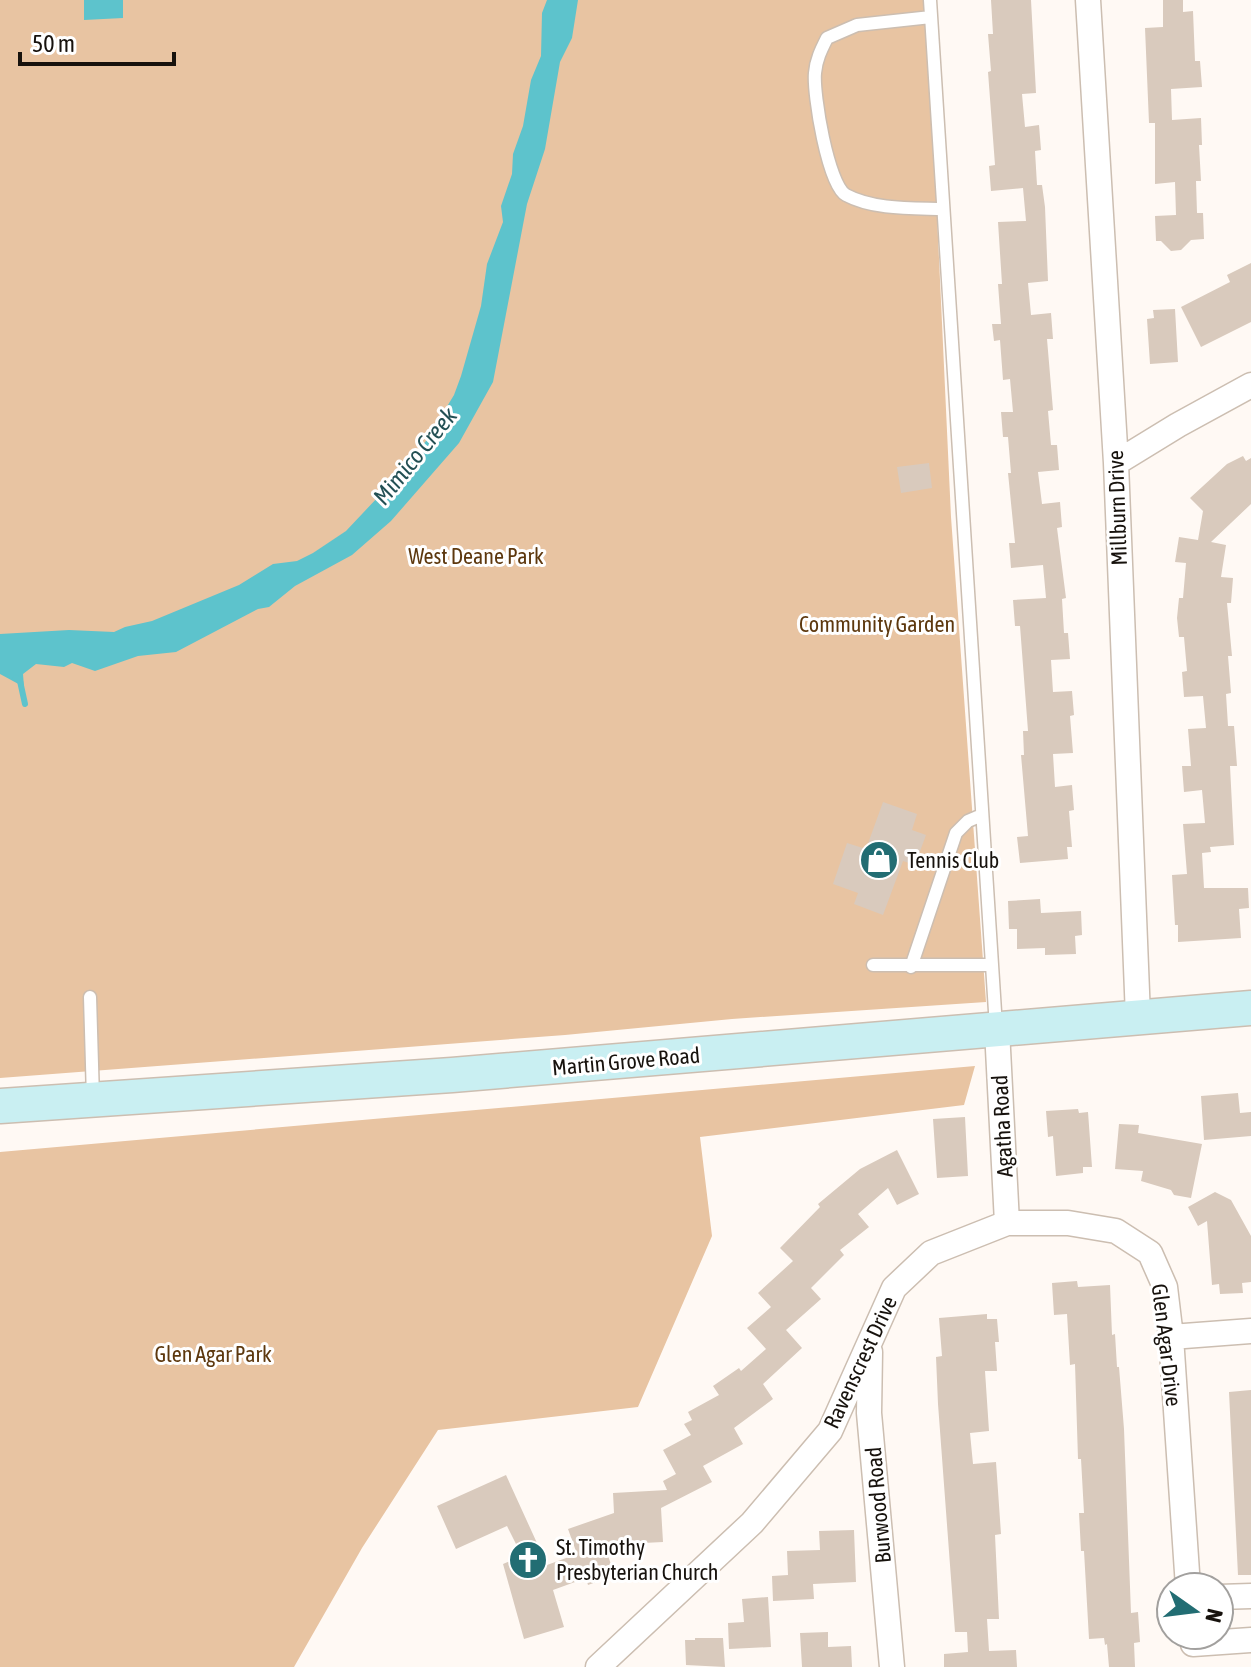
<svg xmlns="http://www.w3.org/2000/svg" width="1251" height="1667" font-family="'Asap Condensed',sans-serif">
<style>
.green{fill:#e8c4a2}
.water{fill:#5dc3cc}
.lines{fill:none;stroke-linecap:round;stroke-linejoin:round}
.stream{stroke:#5dc3cc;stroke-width:6}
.building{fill:#d9cabd}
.service-casing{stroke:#ccbeb1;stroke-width:15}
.minor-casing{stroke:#ccbeb1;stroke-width:27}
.secondary-casing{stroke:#ccbeb1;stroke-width:37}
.service{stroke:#fff;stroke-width:12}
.minor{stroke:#fff;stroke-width:24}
.secondary{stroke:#c9eff2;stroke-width:34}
.labels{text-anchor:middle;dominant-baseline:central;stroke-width:6;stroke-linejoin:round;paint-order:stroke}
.street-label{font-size:22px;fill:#17120d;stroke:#fff}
.park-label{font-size:22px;fill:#5d380e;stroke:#fff}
.poi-label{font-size:22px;fill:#17120d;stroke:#fff;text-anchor:start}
.water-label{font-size:24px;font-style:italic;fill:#235054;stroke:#fff}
</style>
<rect width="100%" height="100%" fill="#fff9f4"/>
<path class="green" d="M0,0H927L951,517L986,1002L732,1019L565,1035L0,1078Z
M975,1066L964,1105L700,1137L712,1236L638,1407L438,1430L362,1548L294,1667H0V1152Z"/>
<path class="water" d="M84,0H123V18L84,20Z
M547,0H578L572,38L560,62L545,149L527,204L493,382L459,443L391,521L352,555L295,586L269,607L258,609L176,652L138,656L95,671L72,663L64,667L36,664L23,674L24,687L0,674V634L69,630L114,632L125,627L152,621L239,585L273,564L297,561L313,553L346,531L395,479L426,441L454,395L461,376L481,306L487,264L503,222L501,206L512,174L513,154L523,126L531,80L541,56L542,13Z"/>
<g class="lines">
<path class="stream" d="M16,678L20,681L25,704"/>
</g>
<path class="building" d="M991,0H1031L1036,93L1022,94L1025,127L1039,125L1041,150L1035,151L1037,185H1042L1045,207L1048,281L1028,283L1031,315L1051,313L1053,339H1047L1053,410L1048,411L1051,445H1057L1059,470L1038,472L1042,504L1060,502L1062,527L1057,528L1066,598L1062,599L1064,633H1068L1070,659L1051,660L1053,692L1072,691L1074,715L1070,716L1073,753L1053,754L1055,787L1072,785L1074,810L1069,811L1072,847H1067L1068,859L1020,863L1017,837L1028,836L1021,755H1024L1023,731H1028L1020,626H1015L1013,600L1046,598L1043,565L1011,568L1009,543H1015L1008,473H1011L1008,437H1003L1001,412H1013L1010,379L1003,380L1000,340L994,341L992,324H1001L998,284H1002L998,222L1026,221L1023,188L991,191L989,166L995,165L988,72L991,71L988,34H993Z
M1163,0H1183V12L1193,11L1195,61H1200L1202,87L1171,89L1172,120L1201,118L1202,145H1199L1201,181H1196L1197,213H1203L1204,239L1191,240L1181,250L1171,251L1161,241H1156L1155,216L1176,215L1175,182L1155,184V123H1149L1145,28L1163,27Z
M1251,263V322L1201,347L1181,307L1230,282L1227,275Z
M1175,309L1178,362L1150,364L1147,319L1154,318L1153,310Z
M1243,456L1246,461L1251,458V504L1211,542L1226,545L1221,577L1233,578L1231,603H1227L1232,656H1228L1231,693L1226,694L1228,726H1234L1237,766H1230L1234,845L1210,847L1211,852L1202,853L1204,888H1248L1249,908L1239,909L1241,938L1178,942V925H1175L1172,875L1187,874L1183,824L1205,823L1202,790L1184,792L1182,766H1191L1188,729L1206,728L1203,696L1184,697L1182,672L1187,671L1184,637H1179L1177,618L1179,598H1183L1186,563L1175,562L1179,537L1198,540L1203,511L1190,498L1227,464Z
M929,463L932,488L901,493L897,467Z
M883,802L917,814L912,830L926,835L915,865L903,861L883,915L854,904L858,893L833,884L847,843L866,849Z
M1040,899L1041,913L1081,911L1082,935L1075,936L1076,954L1045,955V948L1017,949V929H1009L1008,901Z
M1238,1093L1240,1113L1251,1112V1136L1204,1140L1201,1096Z
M1078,1109L1079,1113L1088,1112L1092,1167H1083V1173L1056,1176L1053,1136L1048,1137L1046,1111Z
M965,1117L968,1176L937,1178L933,1119Z
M1119,1124L1139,1125L1138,1133L1202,1144L1191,1198L1174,1195L1171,1190L1141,1181L1143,1171L1115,1169Z
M897,1150L919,1194L897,1205L888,1188L858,1214L869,1227L840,1250L844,1255L811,1288L821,1299L786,1330L802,1348L763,1384L773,1399L734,1428L743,1444L703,1466L712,1482L661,1508L663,1542L604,1545L615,1575L588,1585L586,1578L553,1590L564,1627L524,1639L503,1564L522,1556L507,1526L456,1549L437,1506L506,1475L547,1565L577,1554L568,1529L614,1513L613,1493L667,1490L663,1481L676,1474L663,1450L691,1435L684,1424L692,1420L688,1412L719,1395L713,1386L739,1368L741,1371L766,1349L747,1328L771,1307L758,1293L793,1261L780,1248L820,1207L818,1204L860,1169Z
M1215,1192L1231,1200L1251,1236V1282L1242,1283L1243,1293L1220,1294L1219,1284L1212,1285L1207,1221L1198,1226L1188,1207Z
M1077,1281L1078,1287L1110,1285L1112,1335L1115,1334L1117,1367H1119L1124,1429L1131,1613L1138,1612L1140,1642L1134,1643L1135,1667H1109L1107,1644L1105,1645L1104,1638L1089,1639L1084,1551H1081L1079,1513H1084L1081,1459H1078L1075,1364L1070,1365L1067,1314L1054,1315L1052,1283Z
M987,1314V1319H997L999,1342H995L997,1371H985L989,1431L970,1433L973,1464L996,1462L1001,1534L995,1535L999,1619H987L989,1651L1016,1650L1017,1667H944V1654L968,1652L967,1632H955L938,1404L936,1357L942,1356L939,1318Z
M1251,1390V1575H1238L1229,1392Z
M854,1530L856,1582L813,1584L814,1599L773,1601L772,1576L788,1575L787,1551L820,1550L819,1531Z
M768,1597L771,1647L729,1649L728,1623L744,1622L742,1599Z
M828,1632V1647L851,1646L852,1667H802L800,1633Z
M695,1638H723L725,1667L686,1665L685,1640H695Z"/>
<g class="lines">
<defs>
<path id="service" d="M930,0L996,1027
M931,17L857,25L827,38C821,50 816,60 815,73C813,94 828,185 846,195C874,210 913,208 943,209
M873,965H992
M911,967L956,833L968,821L982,815
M90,997L93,1098"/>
<path id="minor" d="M1088,0L1116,463L1138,1017
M1116,463L1178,425L1251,385
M997,1030L1007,1223
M1171,1337L1251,1331
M870,1352L869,1413L892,1667
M1219,1597L1251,1596
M1193,1644L1251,1640
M598,1667L752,1523L830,1431L894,1288L931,1253L1007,1223H1068L1116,1231L1150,1253L1165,1287L1171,1337L1188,1587"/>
<path id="secondary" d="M0,1106L452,1075L1251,1008"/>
</defs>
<use href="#service" class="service-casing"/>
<use href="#minor" class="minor-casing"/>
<use href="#secondary" class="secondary-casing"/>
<use href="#service" class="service"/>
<use href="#minor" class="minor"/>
<use href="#secondary" class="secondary"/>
</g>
<defs>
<symbol id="shop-disc" viewBox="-11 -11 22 22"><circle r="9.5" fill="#226d73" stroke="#fff"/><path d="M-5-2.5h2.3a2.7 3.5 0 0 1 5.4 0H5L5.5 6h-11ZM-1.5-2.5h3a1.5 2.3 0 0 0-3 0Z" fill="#fff"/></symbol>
<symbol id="church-disc" viewBox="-11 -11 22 22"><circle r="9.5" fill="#226d73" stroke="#fff"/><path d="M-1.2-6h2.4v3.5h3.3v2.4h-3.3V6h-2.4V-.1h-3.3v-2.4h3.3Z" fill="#fff"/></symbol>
</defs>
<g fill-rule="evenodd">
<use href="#shop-disc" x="857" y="838" width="44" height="44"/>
<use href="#church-disc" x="506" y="1538" width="44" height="44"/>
</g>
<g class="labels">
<g class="street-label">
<text transform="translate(1117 508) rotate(-92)">Millburn Drive</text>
<text transform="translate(626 1061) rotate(-5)">Martin Grove Road</text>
<text transform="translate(1002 1126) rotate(-93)">Agatha Road</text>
<text transform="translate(1167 1345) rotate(83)">Glen Agar Drive</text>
<text transform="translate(860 1362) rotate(-65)">Ravenscrest Drive</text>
<text transform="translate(878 1505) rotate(-95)">Burwood Road</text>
</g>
<g class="park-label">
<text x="476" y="556">West Deane Park</text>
<text x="877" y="624">Community Garden</text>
<text x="213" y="1354">Glen Agar Park</text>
</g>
<g class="poi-label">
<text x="907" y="860">Tennis Club</text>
<text x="556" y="1547">St. Timothy<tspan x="556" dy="25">Presbyterian Church</tspan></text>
</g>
<g class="water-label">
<text transform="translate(415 456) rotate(-51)">Mimico Creek</text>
</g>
</g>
<g transform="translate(1195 1611) rotate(104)"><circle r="38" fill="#ffffff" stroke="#a2a09e" stroke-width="2"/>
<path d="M0-6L14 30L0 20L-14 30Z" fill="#226d73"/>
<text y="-12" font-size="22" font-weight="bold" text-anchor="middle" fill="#17120d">N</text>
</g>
<path d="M20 52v12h154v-12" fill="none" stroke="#17120d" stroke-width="4"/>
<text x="32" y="52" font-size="24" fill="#17120d" stroke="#ffffff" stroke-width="6" paint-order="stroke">50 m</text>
</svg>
